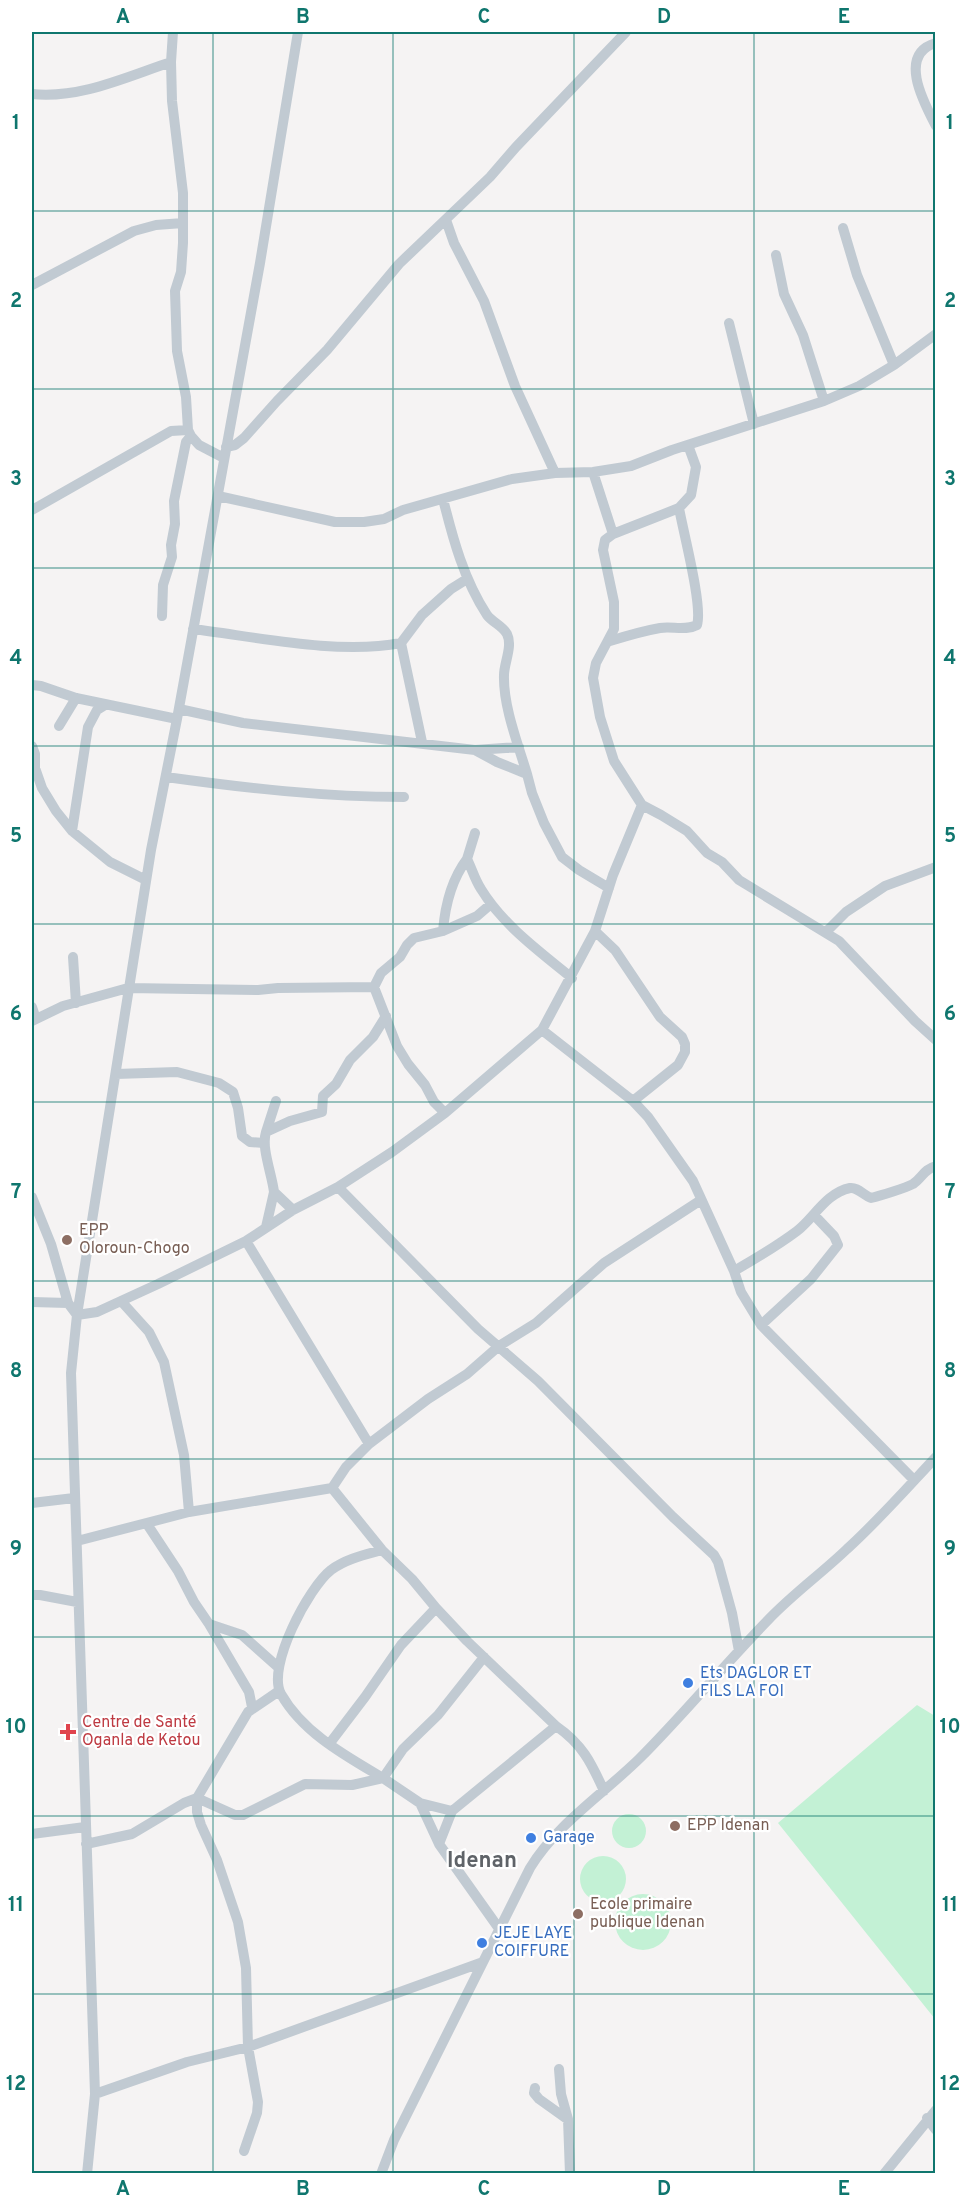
<svg xmlns="http://www.w3.org/2000/svg" width="967" height="2205" font-family="Overpass,sans-serif">
<style>
.green{fill:#c3f1d5}
.lines{fill:none;stroke-linecap:round;stroke-linejoin:round}
.minor{stroke:#c1cad2;stroke-width:10}
.grid{fill:none;stroke:#0f766e;stroke-width:1.5;stroke-opacity:0.55}
.education-dot{fill:#8d6e63;stroke:#fff;stroke-width:2}
.shop-dot{fill:#3f7fe0;stroke:#fff;stroke-width:2}
.health-dot{fill:#e0444e;stroke:#fff;stroke-width:2}
.labels{text-anchor:middle;dominant-baseline:central;stroke-width:4.5;stroke-linejoin:round;paint-order:stroke}
.education-label{font-size:16px;fill:#785e54;stroke:#fff;text-anchor:start}
.shop-label{font-size:16px;fill:#366cbe;stroke:#fff;text-anchor:start}
.health-label{font-size:16px;fill:#be3a42;stroke:#fff;text-anchor:start}
.district-label{font-size:22px;font-weight:bold;fill:#5f6368;stroke:#fff}
.neatline{fill:none;stroke:#0f766e;stroke-width:2}
.grid-label{font-size:20px;text-anchor:middle;font-weight:bold;fill:#0f766e}
</style>
<rect width="100%" height="100%" fill="#f5f3f3"/>
<path class="green" d="M917,1705L935,1716V2019L778,1823Z
M612 1831a17 17 0 1 1 34 0a17 17 0 1 1-34 0Z
M580 1879a23 23 0 1 1 46 0a23 23 0 1 1-46 0Z
M615 1922a28 28 0 1 1 56 0a28 28 0 1 1-56 0Z"/>
<g class="lines">
<path class="minor" d="M173,32L171,62L172,101L183,193V243L181,272L175,291L177,351L186,397L188,430L191,436L199,445L224,458
M936,43C897,54 924,103 936,126
M32,94C80,99 126,77 171,62
M446,220L454,243L484,301L515,386L555,473
M843,228L857,275L894,365
M776,255L784,294L803,335L824,401
M32,285L134,231L156,225L183,223
M729,323L754,424
M226,447L235,445L244,438L277,401L327,350L399,264L490,177L516,147L626,32
M593,472L613,534
M218,496L335,522H364L384,519L403,510L512,479L555,473L593,472L631,466L672,450L824,401L859,386L894,365L936,334
M443,499C453,539 464,580 487,615C492,622 503,626 507,634C513,646 504,663 504,675C503,706 518,744 527,774
M32,510L171,431L188,430
M162,616L163,585L172,557L171,545L175,524L174,501L186,442L191,436
M193,629C257,637 338,655 401,643L422,615L451,589L467,579
M610,641C626,636 643,631 660,628C672,626 686,631 697,625C703,606 683,531 679,508
M401,643L422,742
M32,685L41,686L76,698L177,719
M179,709L243,723L475,750L497,762L527,774L532,793L544,823L562,857L579,870L609,888
M59,726L76,698
M32,746L35,754V768L42,788L56,811L72,831L110,862L146,880
M475,750L519,747
M166,777C245,788 324,797 404,797
M642,805L661,815L687,831L707,853L722,862L739,880L839,941L915,1021L936,1040
M72,831L88,727L97,710L105,705
M475,833L467,859C472,869 475,880 481,889C503,925 539,951 572,978
M443,931C445,906 452,879 467,859
M595,931L615,950L660,1017L682,1037L685,1044V1052L678,1065L633,1101
M826,932L846,912L885,886L936,867
M73,957L76,1003
M32,1007L36,1019
M32,1021L63,1006L128,988L258,990L278,988L374,987
M542,1030L633,1101L648,1117L693,1181L734,1271L741,1292L761,1325L914,1480
M116,1074L177,1072L219,1083L233,1092L238,1108L242,1136L250,1142L264,1143
M445,1113L434,1102L425,1085L408,1064L397,1046L374,987L381,973L400,957L407,945L414,938L443,931L477,916L491,904
M266,1132L276,1101
M338,1187L478,1329L538,1381L673,1517L714,1555L718,1562L732,1613L739,1651
M32,1197L51,1244L68,1303L77,1315L97,1312L158,1284L246,1241L293,1210L338,1187L392,1152L445,1113L542,1030L595,931L613,875L642,805L614,761L600,717L593,678L596,663L614,629V602L603,550L605,540L613,534L679,508L691,495L696,467L688,445
M293,1210L274,1192C272,1174 261,1148 266,1132L290,1121L322,1112L323,1096L336,1084L350,1060L373,1037L386,1016
M266,1227L274,1192
M246,1241L369,1444
M734,1271C755,1259 777,1246 797,1231C814,1218 826,1193 850,1188C857,1187 864,1195 871,1198C879,1196 906,1188 913,1184C922,1178 924,1169 936,1166
M121,1301L149,1332L164,1362L184,1455L189,1512
M32,1302L68,1303
M761,1325L811,1279L838,1245L834,1236L814,1215
M332,1488L382,1550L412,1579L436,1608L467,1641L556,1726C582,1744 591,1762 604,1791
M32,1503L74,1498
M147,1524L178,1571L194,1602L209,1624L249,1692L252,1707
M77,1541L189,1512L332,1488L346,1467L369,1444L428,1399L467,1374L499,1346L536,1323L604,1263L701,1200
M382,1550C364,1555 346,1559 331,1570C309,1587 266,1667 281,1694C303,1733 346,1756 383,1778L403,1749L438,1715L484,1657
M32,1595H40L77,1602
M209,1624L242,1635L279,1668
M330,1743L365,1697L401,1645L436,1608
M420,1803L439,1844L500,1930
M32,1834L85,1827
M86,1844L132,1834L184,1803L197,1798L235,1815H243L305,1784L352,1785L383,1778L420,1803L452,1811
M439,1844L452,1811L556,1726
M559,2069L561,2094L568,2119L570,2174
M535,2088L534,2093L539,2099L567,2119
M95,2094L187,2062L248,2047L483,1962
M927,2118L936,2130
M244,2151L257,2113L258,2102L248,2047L246,1968L238,1922L217,1860L201,1825L197,1812V1798L248,1712L279,1691
M87,2174L95,2094L71,1373L77,1315L151,850L177,719L260,263L298,32
M381,2174L394,2140L530,1868C557,1824 602,1795 639,1759C684,1714 725,1664 769,1619C794,1593 822,1573 847,1549C879,1520 907,1488 936,1457
M884,2174L936,2110"/>
</g>
<path class="grid" d="M213,32V2174M393,32V2174M574,32V2174M754,32V2174M32,211H936M32,389H936M32,568H936M32,746H936M32,924H936M32,1102H936M32,1281H936M32,1459H936M32,1637H936M32,1816H936M32,1994H936"/>
<g class="education-dot">
<circle cx="67" cy="1240" r="6"/>
<circle cx="675" cy="1826" r="6"/>
<circle cx="578" cy="1914" r="6"/>
</g>
<g class="shop-dot">
<circle cx="688" cy="1683" r="6"/>
<circle cx="531" cy="1838" r="6"/>
<circle cx="482" cy="1943" r="6"/>
</g>
<path class="health-dot" d="M65 1723h6v6h6v6h-6v6h-6v-6h-6v-6h6z"/>
<g class="labels">
<g class="education-label">
<text x="79" y="1231">EPP<tspan x="79" dy="18">Oloroun-Chogo</tspan></text>
<text x="687" y="1826">EPP Idenan</text>
<text x="590" y="1905">Ecole primaire<tspan x="590" dy="18">publique Idenan</tspan></text>
</g>
<g class="shop-label">
<text x="700" y="1674">Ets DAGLOR ET<tspan x="700" dy="18">FILS LA FOI</tspan></text>
<text x="543" y="1838">Garage</text>
<text x="494" y="1934">JEJE LAYE<tspan x="494" dy="18">COIFFURE</tspan></text>
</g>
<g class="health-label">
<text x="82" y="1723">Centre de Santé<tspan x="82" dy="18">Oganla de Ketou</tspan></text>
</g>
<g class="district-label">
<text x="482" y="1861">Idenan</text>
</g>
</g>
<rect width="967" height="2205" fill="none" stroke="#ffffff" stroke-width="66"/>
<rect x="33" y="33" width="901" height="2139" class="neatline"/>
<g class="grid-label">
<text x="123" y="23">A</text>
<text x="303" y="23">B</text>
<text x="484" y="23">C</text>
<text x="664" y="23">D</text>
<text x="844" y="23">E</text>
<text x="16" y="129">1</text>
<text x="950" y="129">1</text>
<text x="16" y="307">2</text>
<text x="950" y="307">2</text>
<text x="16" y="485">3</text>
<text x="950" y="485">3</text>
<text x="16" y="664">4</text>
<text x="950" y="664">4</text>
<text x="16" y="842">5</text>
<text x="950" y="842">5</text>
<text x="16" y="1020">6</text>
<text x="950" y="1020">6</text>
<text x="16" y="1198">7</text>
<text x="950" y="1198">7</text>
<text x="16" y="1377">8</text>
<text x="950" y="1377">8</text>
<text x="16" y="1555">9</text>
<text x="950" y="1555">9</text>
<text x="16" y="1733">10</text>
<text x="950" y="1733">10</text>
<text x="16" y="1911">11</text>
<text x="950" y="1911">11</text>
<text x="16" y="2090">12</text>
<text x="950" y="2090">12</text>
<text x="123" y="2195">A</text>
<text x="303" y="2195">B</text>
<text x="484" y="2195">C</text>
<text x="664" y="2195">D</text>
<text x="844" y="2195">E</text>
</g>
</svg>
